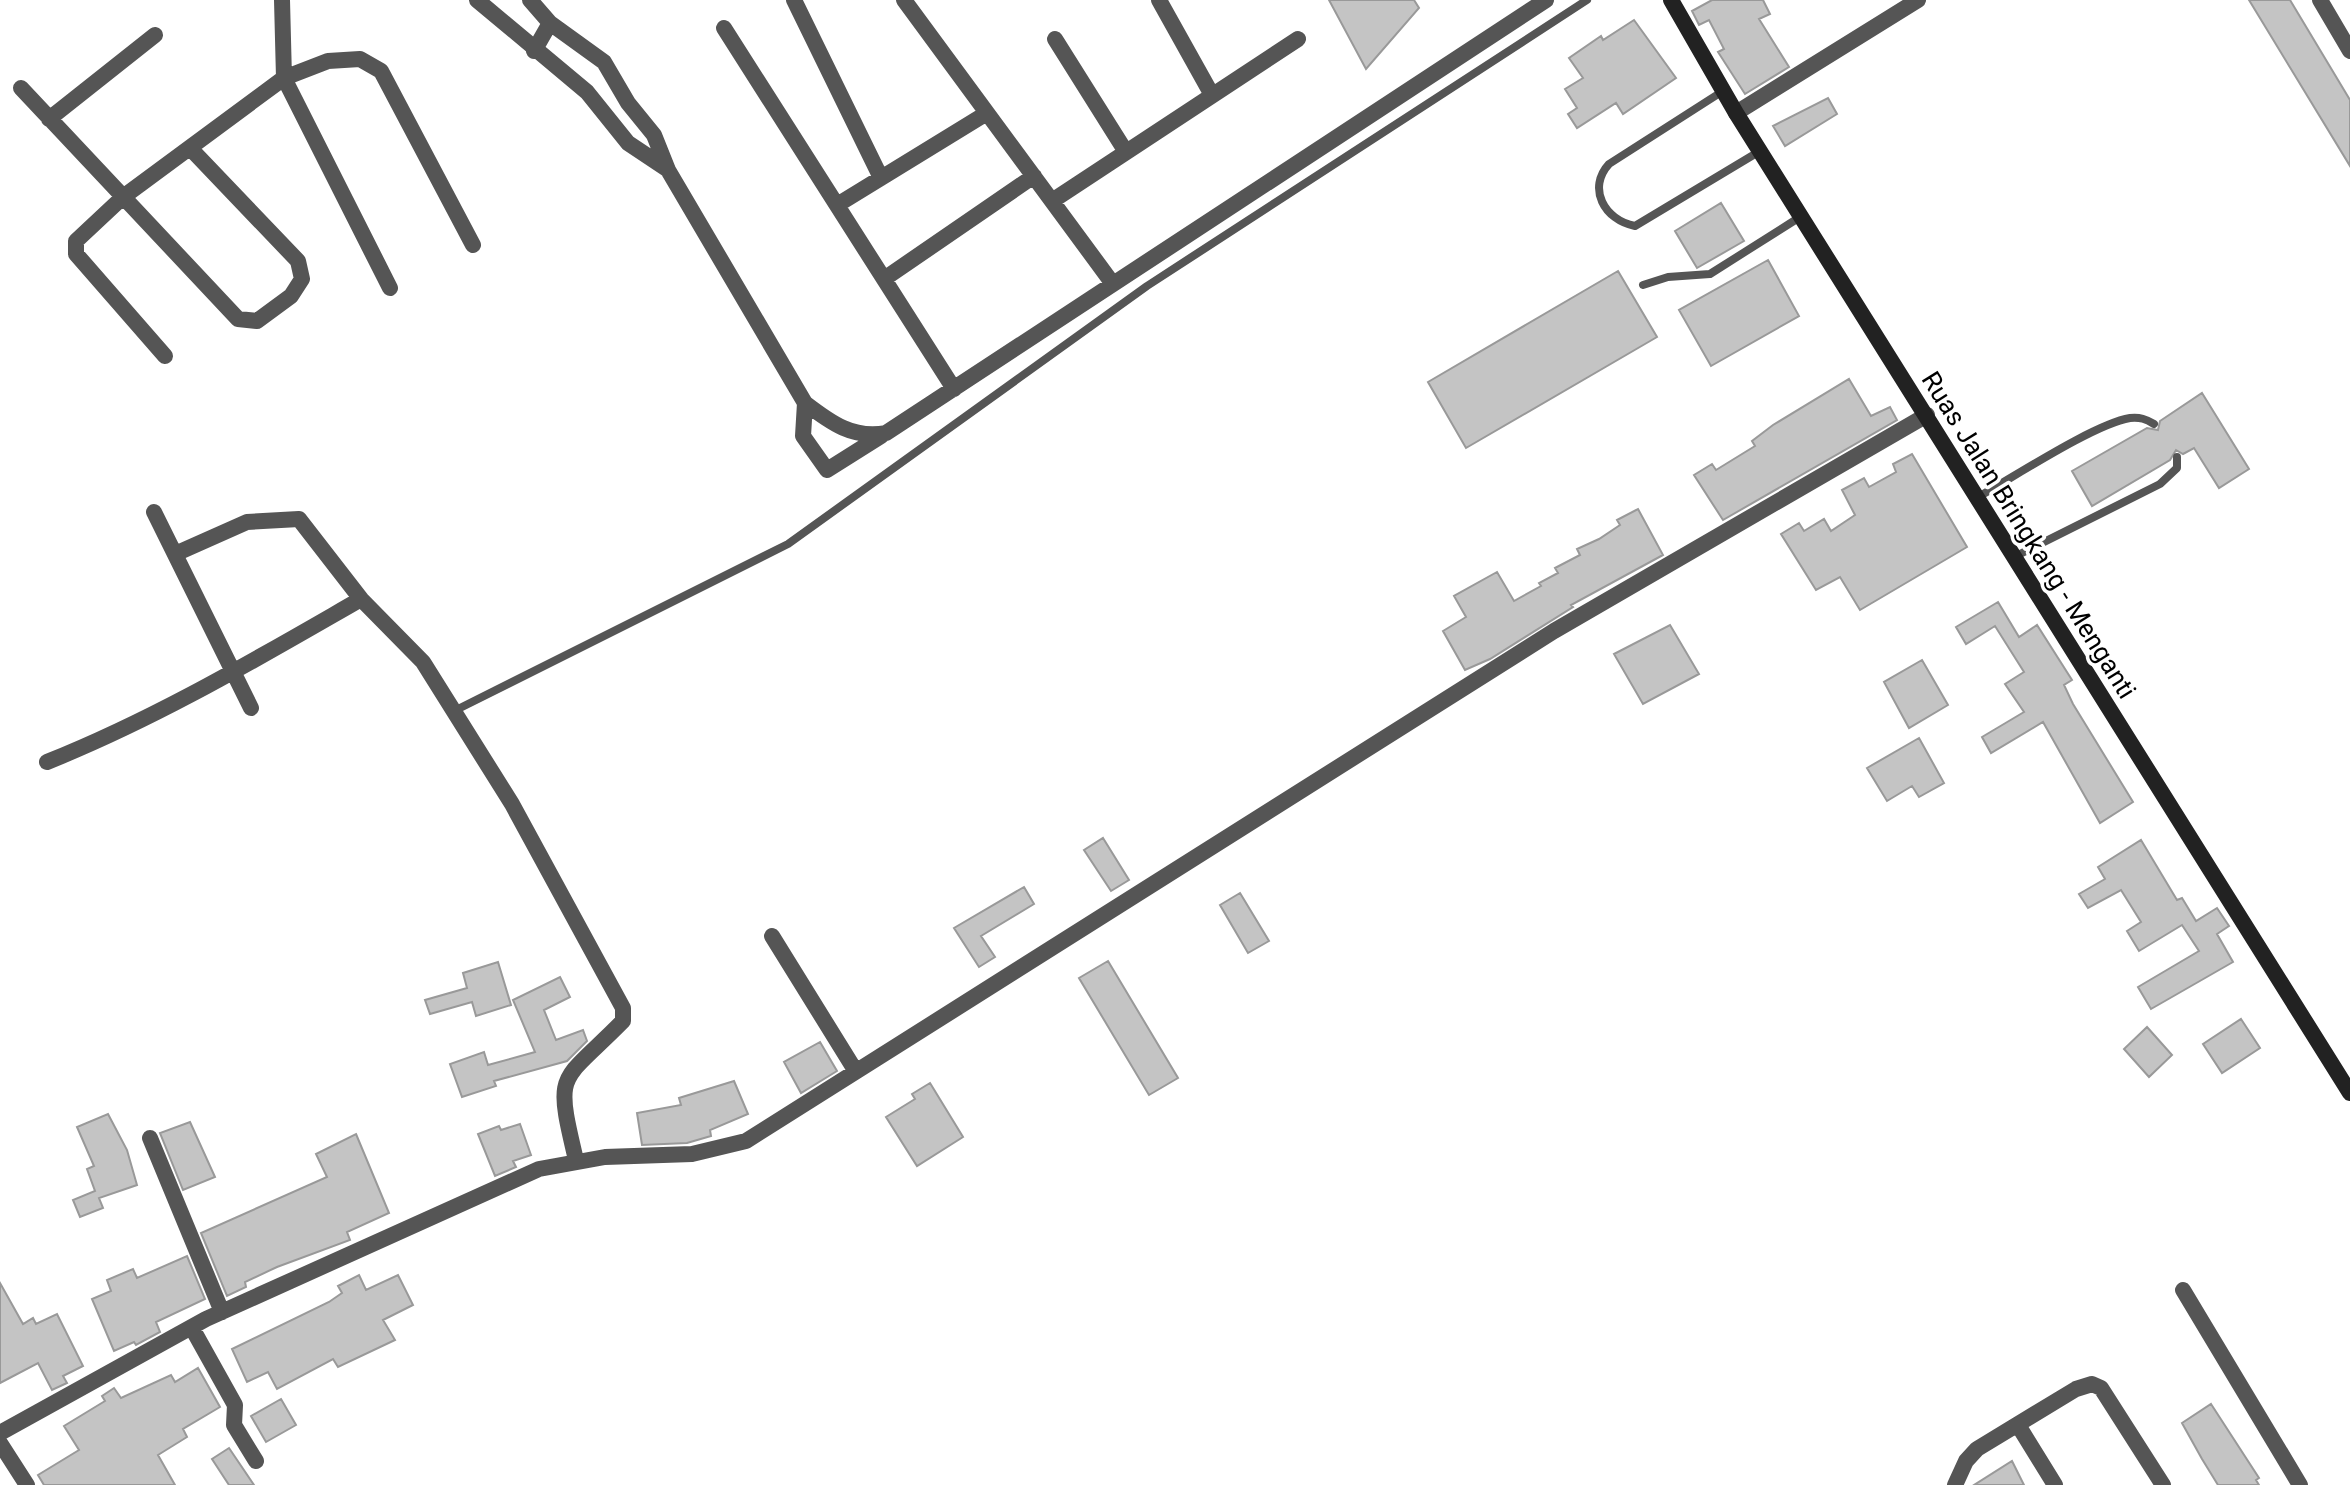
<svg xmlns="http://www.w3.org/2000/svg" width="2350" height="1485" font-family="Roboto,sans-serif">
<style>
.building{fill:#c4c4c4;stroke:#999;stroke-width:2}
.lines{fill:none;stroke-linecap:round;stroke-linejoin:round}
.service{stroke:#555;stroke-width:8}
.minor{stroke:#555;stroke-width:16}
.secondary{stroke:#222;stroke-width:16}
.labels{text-anchor:middle;dominant-baseline:central;stroke-width:7;stroke-linejoin:round;paint-order:stroke}
.street-label{font-size:26px;fill:#000;stroke:#fff}
</style>
<rect width="100%" height="100%" fill="#fff"/>
<path class="building" d="M1329,0H1414L1419,8L1366,69Z
M1712,0H1763L1770,14L1759,19L1789,67L1745,94L1718,52L1724,49L1709,20L1699,25L1692,11Z
M2249,0H2290L2350,100V166Z
M1634,20L1676,78L1623,114L1616,103L1577,128L1568,114L1577,108L1565,89L1583,78L1569,58L1601,36L1603,40Z
M1828,98L1837,114L1785,146L1773,126Z
M1721,203L1744,241L1697,268L1675,231Z
M1768,260L1799,316L1711,366L1679,310Z
M1618,271L1657,337L1466,448L1428,382Z
M1849,379L1871,416L1890,407L1897,420L1723,520L1694,475L1712,464L1716,470L1755,446L1752,441L1773,425Z
M2202,393L2249,469L2219,488L2194,448L2183,454L2176,450L2170,460L2092,506L2072,471L2147,428L2158,430L2160,421Z
M1912,454L1967,547L1860,610L1840,577L1816,590L1781,534L1799,523L1804,531L1824,519L1831,531L1855,515L1842,490L1864,478L1869,487L1896,472L1893,464Z
M1638,509L1663,555L1571,605L1573,607L1490,659L1465,670L1443,631L1466,617L1454,596L1497,572L1514,601L1541,586L1539,583L1558,573L1555,568L1580,555L1577,549L1599,539L1620,525L1617,520Z
M1998,602L2019,637L2037,625L2072,680L2064,685L2073,704L2133,802L2100,823L2043,722L1991,753L1982,737L2024,712L2005,684L2024,672L1995,626L1966,644L1956,627Z
M1670,625L1699,674L1643,704L1614,654Z
M1922,660L1948,705L1909,728L1884,682Z
M1919,738L1944,783L1919,797L1912,786L1887,801L1867,768Z
M1103,838L1129,880L1111,891L1084,850Z
M2141,840L2177,900L2182,898L2196,921L2217,908L2229,926L2217,934L2233,962L2151,1009L2138,987L2199,951L2182,925L2139,951L2127,931L2141,922L2121,890L2088,908L2079,894L2105,879L2098,867Z
M1024,887L1034,904L981,936L995,957L979,967L954,928Z
M1240,893L1269,941L1248,953L1220,905Z
M1108,961L1178,1078L1149,1095L1079,978Z
M498,962L511,1005L476,1016L472,1002L430,1014L425,1000L467,988L463,973Z
M560,977L570,997L544,1010L556,1040L583,1030L587,1041L567,1061L494,1081L496,1086L462,1097L450,1064L484,1052L488,1065L535,1052L513,1000Z
M2241,1019L2260,1048L2222,1073L2203,1044Z
M2147,1027L2172,1055L2149,1077L2124,1049Z
M820,1042L837,1071L801,1093L784,1062Z
M734,1081L748,1114L710,1130L711,1136L687,1143L642,1145L637,1113L681,1105L679,1098Z
M930,1083L963,1137L917,1166L886,1117L915,1099L912,1094Z
M108,1114L127,1150L137,1185L99,1198L103,1208L80,1217L73,1200L95,1191L87,1169L94,1166L77,1127Z
M190,1122L215,1177L183,1190L160,1133Z
M520,1124L531,1155L513,1161L516,1167L495,1176L478,1134L499,1126L501,1130Z
M356,1134L389,1213L347,1232L350,1240L277,1267L245,1282L246,1287L227,1296L201,1233L327,1177L316,1154Z
M187,1256L205,1299L156,1322L160,1332L136,1345L134,1342L114,1351L92,1299L111,1291L107,1280L133,1269L137,1278Z
M359,1275L366,1290L398,1275L413,1305L383,1320L395,1340L338,1367L333,1359L277,1389L268,1372L247,1382L232,1349L329,1302L342,1293L338,1286Z
M0,1283L23,1324L33,1318L36,1324L57,1314L83,1366L63,1376L67,1383L52,1390L38,1363L0,1383Z
M198,1368L220,1407L183,1429L187,1437L158,1455L175,1485H44L38,1475L79,1450L64,1426L105,1401L102,1396L114,1388L121,1398L171,1375L175,1382Z
M281,1399L296,1425L266,1442L251,1416Z
M2211,1404L2259,1478L2256,1480L2259,1485H2218L2202,1459L2182,1423Z
M229,1448L254,1485H229L212,1459Z
M2012,1461L2024,1485H1974Z"/>
<g class="lines">
<path class="service" d="M1723,91L1609,164C1587,188 1604,220 1635,226L1760,151
M1643,285L1668,277L1710,274L1800,217
M1978,497C2014,477 2094,424 2130,418C2140,417 2146,419 2154,424
M2014,557L2160,484L2177,468V457
M454,711L788,544L1147,286L1587,0"/>
<path class="minor" d="M282,0L284,78L390,288
M477,0L587,92L628,143L667,169
M530,0L550,23L604,62L628,103L654,135L668,170L805,403C831,423 853,439 886,433L1546,0
M794,0L881,178
M904,0L1113,284
M1159,0L1212,95
M2320,0L2350,51
M724,28L954,389
M1055,39L1126,152
M534,51L550,23
M21,88L238,319L257,321L291,296L302,279L298,261L190,148
M1736,113L1918,0
M49,119L155,35
M1052,201L1298,39
M837,205L987,113
M884,279L1034,176
M165,356L76,254V241L123,197L284,78L328,61L360,59L381,71L473,245
M805,403L803,436L827,470L881,436
M154,512L251,708
M175,554L247,522L299,519L361,599
M47,762C157,718 258,658 361,599L423,662L512,804L623,1008V1021C560,1085 554,1068 576,1160
M772,936L855,1070
M150,1138L222,1312
M2183,1290L2300,1485
M192,1328L235,1405L234,1425L256,1461
M2018,1425L2055,1485
M0,1433L206,1319L539,1169L605,1157L692,1154L746,1141L1554,631L1927,415
M0,1443L27,1485
M1955,1485L1966,1461L1977,1449L2076,1389L2092,1384L2101,1388L2163,1485"/>
<path class="secondary" d="M1671,0L1736,113L2350,1093"/>
</g>
<g class="labels">
<g class="street-label">
<text transform="translate(2029 535) rotate(58)">Ruas Jalan Bringkang - Menganti</text>
</g>
</g>
</svg>
